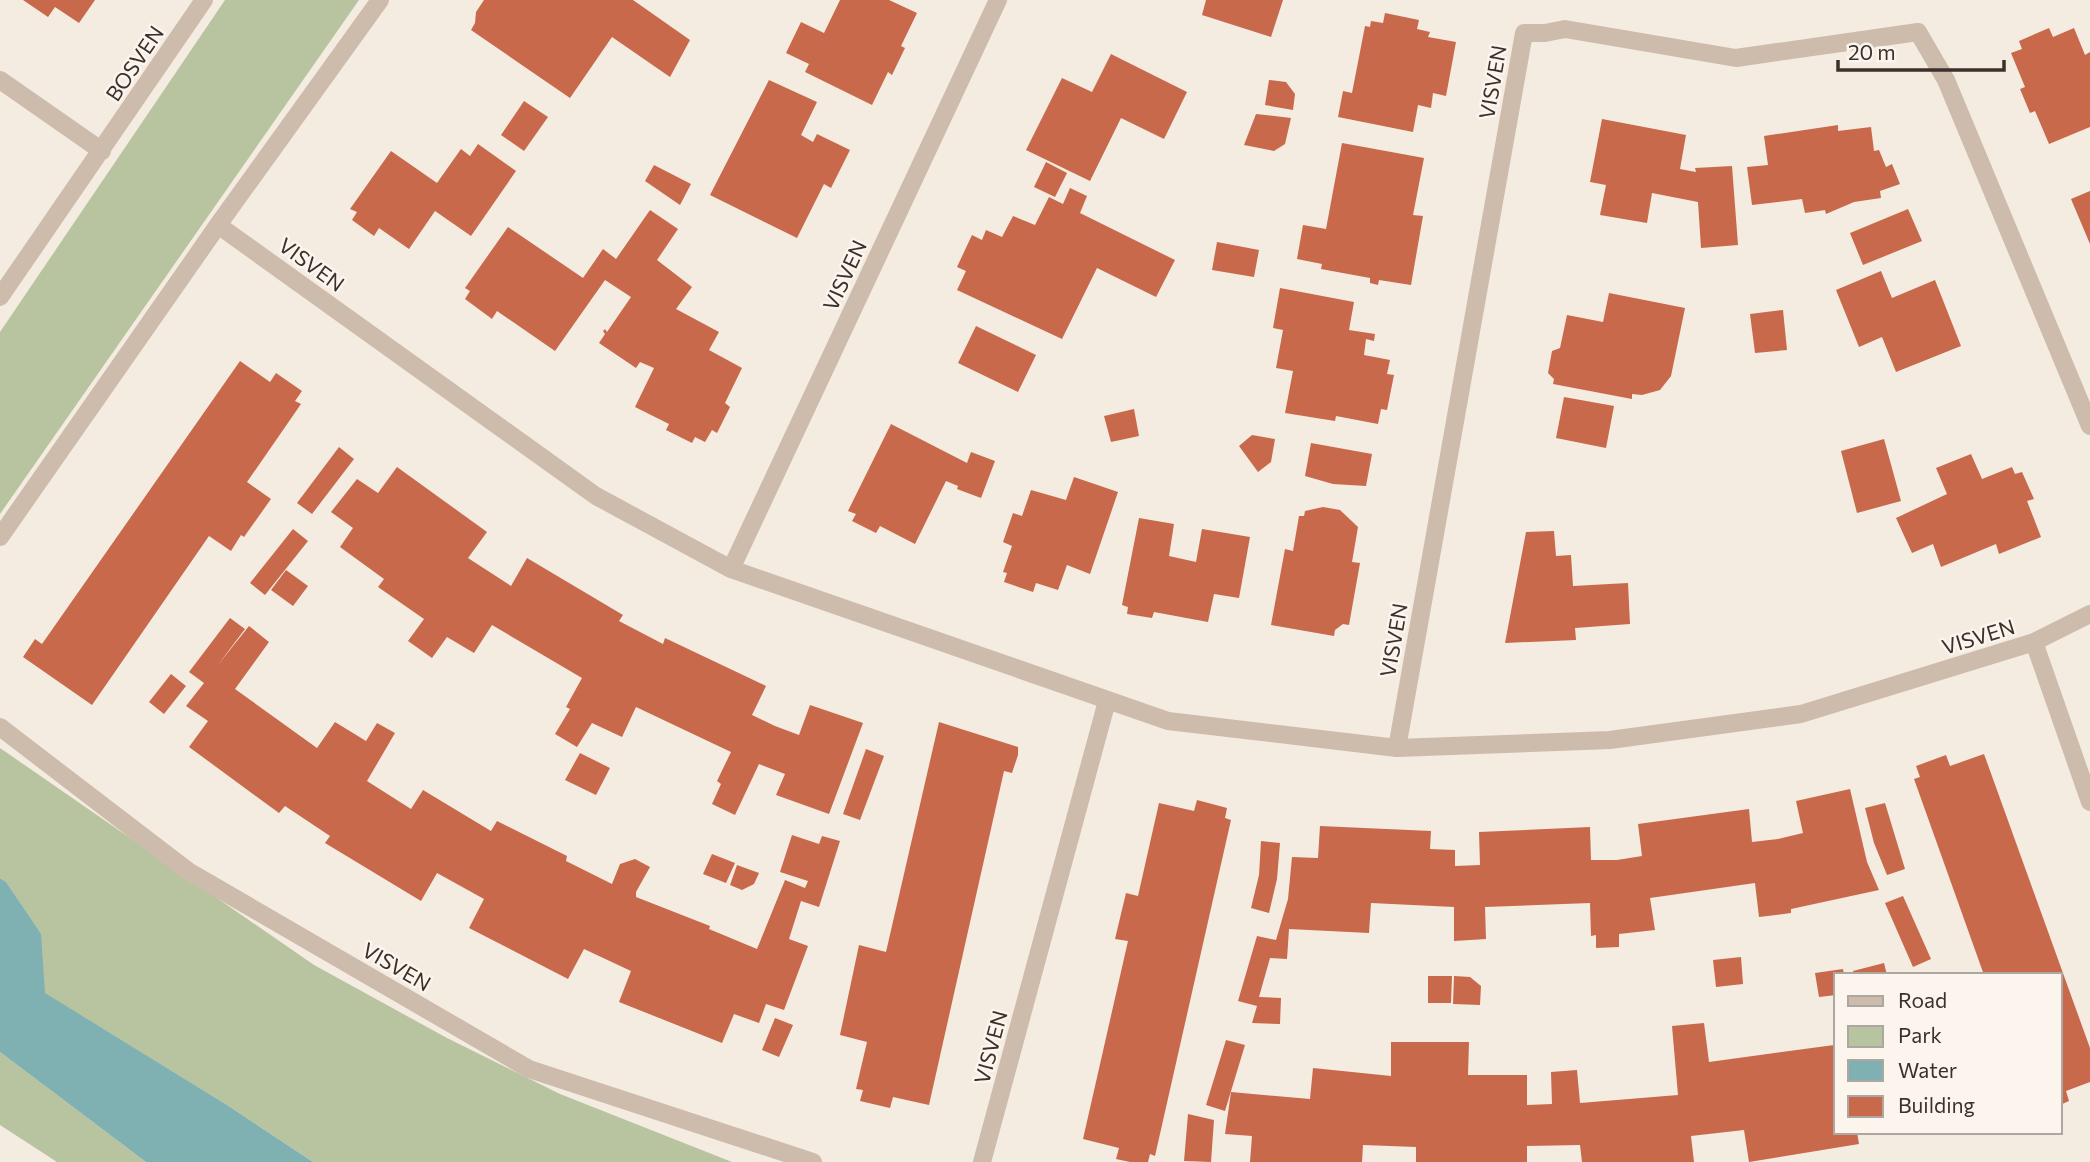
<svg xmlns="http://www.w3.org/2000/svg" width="2090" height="1162" font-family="Commissioner,sans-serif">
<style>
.green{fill:#b8c4a0}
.water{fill:#7fb0b2}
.building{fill:#c8694b}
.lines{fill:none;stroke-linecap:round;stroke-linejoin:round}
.minor{stroke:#cdbbac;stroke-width:18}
.labels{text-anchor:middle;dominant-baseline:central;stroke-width:5;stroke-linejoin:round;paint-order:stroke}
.street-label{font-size:21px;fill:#3b302b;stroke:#fbf5ee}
</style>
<rect width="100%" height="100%" fill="#f4ebe1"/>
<path class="green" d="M225,0H359L0,514V332Z
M0,748L314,965L447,1038L560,1094L732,1162H313L227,1105L44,993L40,934L6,882L0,878Z
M0,1052L146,1162H57L0,1125Z"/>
<path class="water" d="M0,878L6,882L41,934L45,993L227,1105L313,1162H146L0,1052Z"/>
<path class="building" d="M23,0H95L79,23L55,7L48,17Z
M484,0H633L690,40L670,77L612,37L570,98L471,30L475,23L476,12Z
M840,0H889L917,13L901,46L905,48L892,75L888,72L872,105L805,72L809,64L786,53L801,22L824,33Z
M1206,0H1283L1271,37L1202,15Z
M1385,13L1419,20L1417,29L1430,32L1428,37L1456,42L1446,96L1433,93L1431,108L1418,105L1413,132L1338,117L1343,91L1352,93L1365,26L1370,27L1371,21L1383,23Z
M2049,28L2053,37L2074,28L2085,55L2090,52V127L2049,144L2035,111L2030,113L2020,89L2025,87L2011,53L2022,49L2019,41Z
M1111,54L1187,92L1164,139L1121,118L1090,181L1026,150L1062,78L1092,92Z
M769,80L817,102L801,135L813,142L817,134L850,150L831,188L824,184L797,238L710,195Z
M1269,80L1286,82L1295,94L1293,110L1265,105Z
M524,101L548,117L524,151L501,135Z
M1256,114L1291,118L1285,144L1274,151L1244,145Z
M1602,119L1686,135L1680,169L1696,172L1695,168L1732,166L1738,245L1701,248L1698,202L1652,193L1647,223L1600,215L1606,185L1590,182Z
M1838,125V131L1871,127L1874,151L1879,150L1886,167L1892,164L1900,184L1880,191L1881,198L1854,202L1826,214L1825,210L1805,213L1802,199L1752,205L1747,167L1768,165L1764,136Z
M1342,143L1424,158L1413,215L1423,216L1411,285L1379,280L1378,285L1370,283V278L1321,269L1322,264L1297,259L1303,225L1326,229Z
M478,144L516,171L471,236L435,211L409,249L379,228L374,236L352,220L357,212L350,209L391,151L437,183L461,149L470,156Z
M1046,162L1067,173L1055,197L1034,187Z
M654,165L691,184L680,205L645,181Z
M1070,188L1087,196L1080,213L1175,260L1156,297L1097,268L1062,339L957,290L966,271L957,267L972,235L982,240L986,230L1002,237L1013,216L1035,225L1049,197L1063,204Z
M2090,191V244L2071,199Z
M1908,209L1922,241L1863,265L1850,233Z
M650,210L678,229L657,260L692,287L676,309L719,332L709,350L742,368L725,403L730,407L717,433L712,430L705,442L695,437L692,443L666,430L669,424L635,407L654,368L640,362L636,368L599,343L605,334L603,331L605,329L607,332L631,297L605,280L555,351L497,311L492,319L465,299L470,291L465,288L508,227L583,278L603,249L616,259Z
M1217,242L1259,250L1254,277L1212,270Z
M1881,271L1892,298L1935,280L1961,346L1896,372L1882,337L1859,347L1836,290Z
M1280,288L1354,302L1349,330L1375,334L1374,341L1366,339L1364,355L1390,360L1387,374L1394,375L1387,410L1381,409L1378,424L1336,416L1335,421L1285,413L1293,371L1276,368L1283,330L1273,328Z
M1609,293L1685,308L1671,376L1660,390L1642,395L1632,394V399L1553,384L1554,379L1548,373L1552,351L1560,348L1567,315L1603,322Z
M1783,310L1787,350L1755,353L1750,314Z
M976,326L1036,355L1018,392L958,363Z
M240,361L270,382L276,373L302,391L295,401L301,404L247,482L271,499L244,537L241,535L231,551L209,536L92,705L23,657L35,639L42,644Z
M1564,397L1614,406L1606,448L1556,438Z
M1134,409L1139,436L1111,442L1104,416Z
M891,424L967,463L971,452L995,461L981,498L957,489L958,486L946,481L915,544L880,526L876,533L852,521L856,514L848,511Z
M1252,435L1275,439L1271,462L1258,472L1239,446Z
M1884,439L1901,501L1857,513L1841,451Z
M1311,443L1372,454L1366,486L1333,484L1305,476Z
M339,447L354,459L312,514L297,503Z
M1971,454L1982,479L2012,467L2015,474L2022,472L2034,499L2027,501L2041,537L1999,554L1996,544L1941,567L1933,544L1912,553L1896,518L1947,494L1936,468Z
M397,467L487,532L468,558L511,586L527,558L623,615L619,621L663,644L665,638L766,686L752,715L775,726L799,735L810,705L863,723L829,814L776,795L785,774L759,764L735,815L712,804L721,784L717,781L731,752L636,707L622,737L592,723L577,747L555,734L570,709L566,707L582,678L492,625L474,653L447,637L432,658L408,641L424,619L378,587L384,579L340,547L353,528L331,512L357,479L378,493Z
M1074,477L1118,492L1090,574L1067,565L1058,590L1036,583L1033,592L1004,582L1007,573L1003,572L1012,546L1003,542L1013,513L1022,516L1031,490L1066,500Z
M1323,507L1340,510L1358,527L1352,562L1360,563L1349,625L1343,624L1335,630L1334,636L1271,625L1285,549L1293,551L1299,516H1304L1305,511Z
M1139,518L1174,524L1169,556L1196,562L1202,529L1250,537L1239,598L1214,594L1208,622L1154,612L1152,618L1127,614L1128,607L1122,605Z
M293,529L308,541L265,595L250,583Z
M1554,531L1556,556L1571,555L1573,586L1628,583L1630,624L1575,628L1576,640L1505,643L1526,532Z
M286,570L308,586L293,606L271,590Z
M230,618L245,629L217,666L249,626L269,642L235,689L317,748L335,722L366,741L377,723L395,733L367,781L411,809L423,790L491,831L497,821L567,856L566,861L612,884L620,864L635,859L650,867L636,892V897L710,926L709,929L757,949L785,880L805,888L808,881L780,872L792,835L819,844L822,836L840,841L819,907L801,901L789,939L808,946L784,1010L766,1004L759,1023L734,1014L722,1043L619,1002L631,971L584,949L568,979L469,928L484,899L437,873L421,901L325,843L330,836L285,806L279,813L189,747L208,721L186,706L204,683L189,672Z
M171,674L186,686L164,714L149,702Z
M939,722L1018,747V755L1012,773L1004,771L929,1105L893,1097L890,1108L860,1101L863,1090L856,1089L867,1042L840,1035L859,945L886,952Z
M866,749L884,756L860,820L843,814Z
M580,753L610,768L596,795L565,780Z
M1984,754L2090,1048V1082L2066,1091L2069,1101L2060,1105V975H1984L1914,779L1920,777L1916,766L1946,755L1950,766Z
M1850,789L1867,862L1879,890L1791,909V913L1759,917L1755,883L1650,898L1655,930L1619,934V947L1596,948V935L1591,936L1590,903L1485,907L1486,939L1454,941V907L1371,903L1369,933L1289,929L1287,959L1270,958L1259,997L1281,998L1280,1024L1252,1023L1257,1006L1238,1001L1257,936L1276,940L1288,899L1292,857L1318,858L1320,826L1431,831L1430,849L1455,850V866L1480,865L1479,832L1590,827L1591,860H1617L1642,856L1638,824L1749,809L1752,842L1778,839L1803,833L1796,801Z
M1197,800L1227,808L1225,818L1231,820L1155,1156L1150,1154L1148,1162H1130L1116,1159L1119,1148L1083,1139L1128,941L1115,939L1126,893L1138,896L1159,803L1194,811Z
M1885,803L1905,869L1887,875L1874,843L1865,808Z
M1261,841L1280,843L1277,879L1269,913L1251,908L1259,875Z
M712,854L735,863L726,883L703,874Z
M737,865L759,873L754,884L742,890L730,885Z
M1903,896L1931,959L1913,967L1885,903Z
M1741,957L1743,984L1716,987L1713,960Z
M1884,963L1887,975H1853V971Z
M1843,969L1844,975H1836V995L1819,997L1815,973Z
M1428,976H1452L1451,1003H1428Z
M1454,976L1470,977L1481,986L1480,1005L1453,1004Z
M775,1018L793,1025L779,1057L762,1050Z
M1704,1023L1709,1062L1834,1045L1836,1059V1132H1857L1859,1144L1749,1162L1744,1130L1691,1136L1694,1162H1582L1580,1145L1527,1146V1162H1416V1147L1363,1145L1362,1162H1250L1252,1136L1225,1134L1231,1092L1310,1099L1313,1068L1391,1076V1042H1469L1468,1075H1527V1105L1552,1104L1551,1072L1577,1070L1580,1103L1678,1095L1672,1026Z
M1226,1040L1245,1045L1225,1111L1206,1105Z
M1188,1114L1214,1120L1211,1162L1184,1161Z"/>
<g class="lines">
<path class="minor" d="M0,80L102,151
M218,225L596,496L731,569L1168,721L1397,748L1610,740L1801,714L2034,642L2090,614
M0,297L204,0
M0,537L218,225L380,0
M731,569L998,0
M2034,642L2090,802
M0,727L188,871L529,1069L813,1162
M1397,748L1524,33H1545L1565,29L1736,58L1918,32L1946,80L2090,426
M982,1162L1107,701"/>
</g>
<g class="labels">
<g class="street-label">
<text transform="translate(134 63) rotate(-56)">BOSVEN</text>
<text transform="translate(1492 82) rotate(-80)">VISVEN</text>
<text transform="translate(312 264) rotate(36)">VISVEN</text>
<text transform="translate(844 275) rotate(-65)">VISVEN</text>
<text transform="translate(1978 636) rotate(-17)">VISVEN</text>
<text transform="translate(1393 640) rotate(-80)">VISVEN</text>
<text transform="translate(397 966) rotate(30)">VISVEN</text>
<text transform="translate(990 1047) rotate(-75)">VISVEN</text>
</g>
</g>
<rect x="1834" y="973" width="228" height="161" fill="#fbf5ee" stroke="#aea6a0" stroke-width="2"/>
<rect x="1848" y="996" width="35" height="10" fill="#cdbbac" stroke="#aea6a0" stroke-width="2"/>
<text x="1898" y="1008" font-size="21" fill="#3b302b">Road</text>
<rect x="1848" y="1026" width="35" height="21" fill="#b8c4a0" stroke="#aea6a0" stroke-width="2"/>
<text x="1898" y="1043" font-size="21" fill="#3b302b">Park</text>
<rect x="1848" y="1060" width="35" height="21" fill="#7fb0b2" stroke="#aea6a0" stroke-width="2"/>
<text x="1898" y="1078" font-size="21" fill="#3b302b">Water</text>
<rect x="1848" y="1096" width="35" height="21" fill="#c8694b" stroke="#aea6a0" stroke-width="2"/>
<text x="1898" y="1113" font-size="21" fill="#3b302b">Building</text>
<path d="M1838 60v10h166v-10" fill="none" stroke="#3b302b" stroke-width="3.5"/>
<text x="1848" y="60" font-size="21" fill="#3b302b" stroke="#fbf5ee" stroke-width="5" paint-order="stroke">20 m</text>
</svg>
